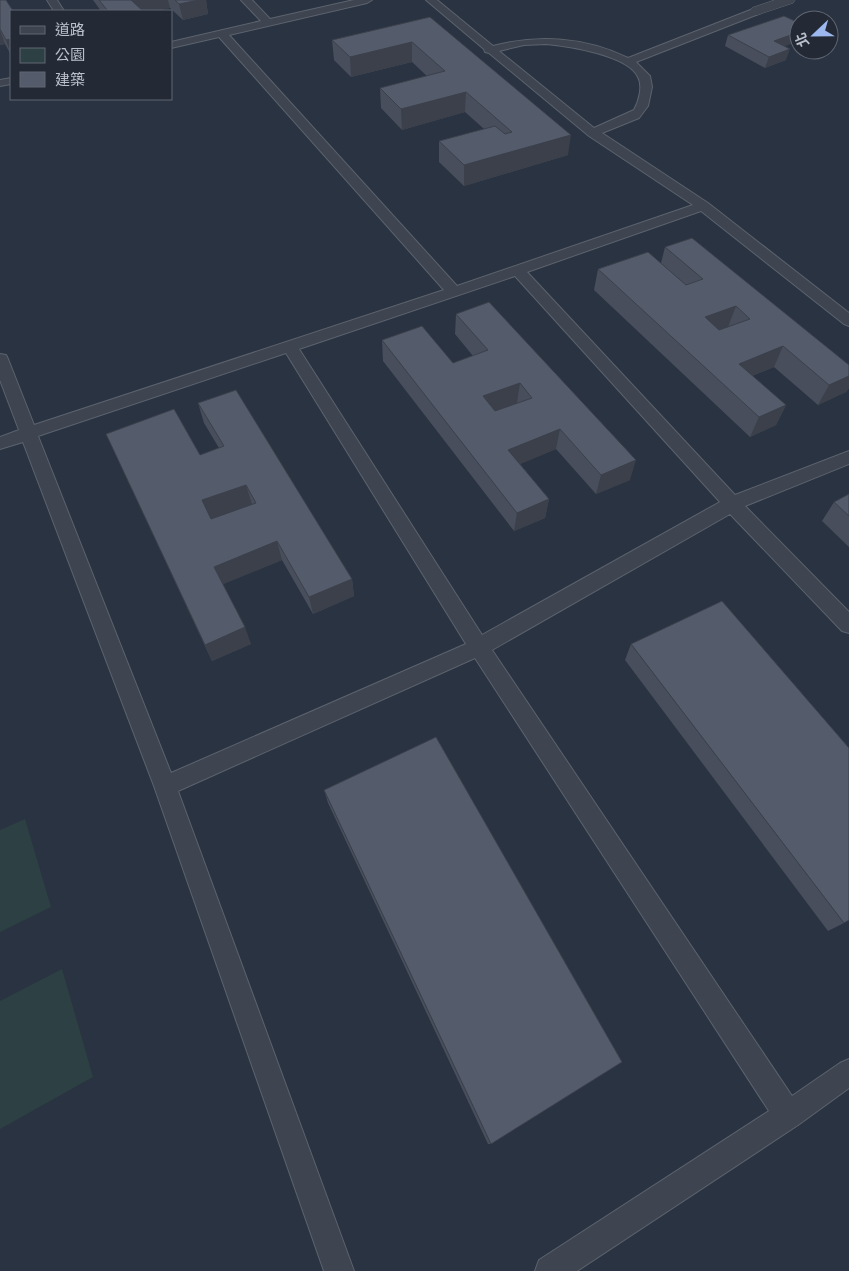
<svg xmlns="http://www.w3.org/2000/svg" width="849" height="1271" font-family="'Varela Round','Noto Sans TC',sans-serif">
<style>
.green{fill:#2d4043}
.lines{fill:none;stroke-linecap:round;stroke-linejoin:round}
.service-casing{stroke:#5c636e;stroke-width:2}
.minor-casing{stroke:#5c636e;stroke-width:1}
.service{fill:#3e4551;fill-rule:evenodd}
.minor{fill:#3e4551;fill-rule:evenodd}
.wall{fill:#484e5c}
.shaded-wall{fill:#3b404b}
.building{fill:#545b6b;stroke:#3b404b;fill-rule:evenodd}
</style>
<rect width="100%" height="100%" fill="#2a3341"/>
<path class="green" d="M25,819L51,907L0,932V830Z
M62,969L93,1077L0,1129V1001Z"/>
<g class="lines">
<defs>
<path id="service" d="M47,0H57L64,11H54Z
M241,0H252L270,19L354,0H372L367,3L229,35L457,286L693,205L589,136L489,53L485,52L484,49L426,0H437L493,46C538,34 586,37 628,58L753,9H761L762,11L761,13L636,62L650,76L652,87L648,106L639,118L602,133L708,203L849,313V326L844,324L701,211L527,272L735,495L849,451V464L745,506L849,612V633L842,631L730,514L492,650L792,1096L840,1063L849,1059V1088L798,1125L577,1271H535L539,1260L769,1111L475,658L178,791L354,1271H324L154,786L23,442L0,449V437L19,430L0,380V354L6,355L8,359L34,425L444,290L219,37L171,48V42L261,21ZM546,44C568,46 628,55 638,77C643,86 639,101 634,110L594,128L499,51L524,45ZM515,276L720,502L482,635L299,349ZM286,353L466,644L171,773L38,436Z
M11,78V84L0,86V80Z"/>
<path id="minor" d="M775,0H795L793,3L757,15L752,14L750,11L752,8Z"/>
</defs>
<use href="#service" class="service-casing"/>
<use href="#minor" class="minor-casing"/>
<use href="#service" class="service"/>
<use href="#minor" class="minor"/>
</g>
<path class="wall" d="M0,0L11,11V55L5,44L0,45Z
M93,0H206L208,14L183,20L170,8L154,11H101Z
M430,17L568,155L464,186L439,162V141L484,129L465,112L402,130L381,108L380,88L427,76L412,62L351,77L334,60L332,40Z
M728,35L785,46L786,60L765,68L725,46Z
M665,247L849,365V388L846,392L818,405L774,367L752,376L786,405L776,425L750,437L594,290L598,269L661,263Z
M456,314L630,480L596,494L556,449L520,464L549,499L545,518L514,531L383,361L382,340L453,363L473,356L455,334Z
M198,403L352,579L354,596L313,614L282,560L223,584L251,644L212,661L115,453L200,455L219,448L204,423Z
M849,494V547L822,521L834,502Z
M631,644L844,923L828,931L625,660Z
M324,790L491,1144H488L328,803Z"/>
<path class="shaded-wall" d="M131,0H168L170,8L154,11H134Z
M199,0H206L208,14L183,20L179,4Z
M0,30L5,44L0,45Z
M799,32V41L770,52L774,41Z
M11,39V55L6,40Z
M412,42V62L351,77L350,57Z
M790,49L786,60L765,68L769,57Z
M466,92L465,112L402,130L401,109Z
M571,135L568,155L464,186V165Z
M736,306L728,327L698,338L705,317Z
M783,346L774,367L731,384L739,364Z
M849,376V388L846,392L818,405L829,385Z
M520,383L517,403L481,416L483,396Z
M786,405L776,425L750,437L759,417Z
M560,429L556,449L506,470L508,450Z
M636,460L630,480L596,494L601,475Z
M246,485L252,504L209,520L202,500Z
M549,499L545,518L514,531L517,513Z
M277,541L282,560L221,585L214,567Z
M352,579L354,596L313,614L309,597Z
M245,627L251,644L212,661L205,645Z"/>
<path class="building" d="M0,0H6L13,11H11V39L6,40L0,29Z
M99,0H131L143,11H108Z
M175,0H199L179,4Z
M784,16L799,23V32L774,41L790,49L769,57L728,35Z
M430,17L571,135L464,165L439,141L495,126L505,134L512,132L466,92L401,109L380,88L445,71L412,42L350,57L332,40Z
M692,238L849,365V376L829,385L783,346L739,364L786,405L759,417L598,269L648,252L686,285L703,279L665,247ZM736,306L750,319L719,330L705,317Z
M489,302L636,460L601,475L560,429L508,450L549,499L517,513L382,340L422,326L453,363L488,350L456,314ZM520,383L532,398L495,411L483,396Z
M236,390L352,579L309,597L277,541L214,567L245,627L205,645L106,434L174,409L200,455L224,446L198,403ZM246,485L256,503L211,519L202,500Z
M849,494V516L834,502Z
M722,601L849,748V920L844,923L631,644Z
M436,737L622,1062L491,1144L324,790Z"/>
<rect x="10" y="10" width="162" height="90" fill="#232a36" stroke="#606672"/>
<rect x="20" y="26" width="25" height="8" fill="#3e4551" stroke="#606672"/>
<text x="55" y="35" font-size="15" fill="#bbc0cb">道路</text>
<rect x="20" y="48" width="25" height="15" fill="#2d4043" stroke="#606672"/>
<text x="55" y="60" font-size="15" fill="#bbc0cb">公園</text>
<rect x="20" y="72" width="25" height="15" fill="#545b6b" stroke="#606672"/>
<text x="55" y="85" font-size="15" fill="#bbc0cb">建築</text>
<g transform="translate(814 35) rotate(248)"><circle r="24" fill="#232a36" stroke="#606672"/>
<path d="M0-4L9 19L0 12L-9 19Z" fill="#9cb8ee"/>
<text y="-8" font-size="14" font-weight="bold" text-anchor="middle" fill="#bbc0cb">北</text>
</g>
</svg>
